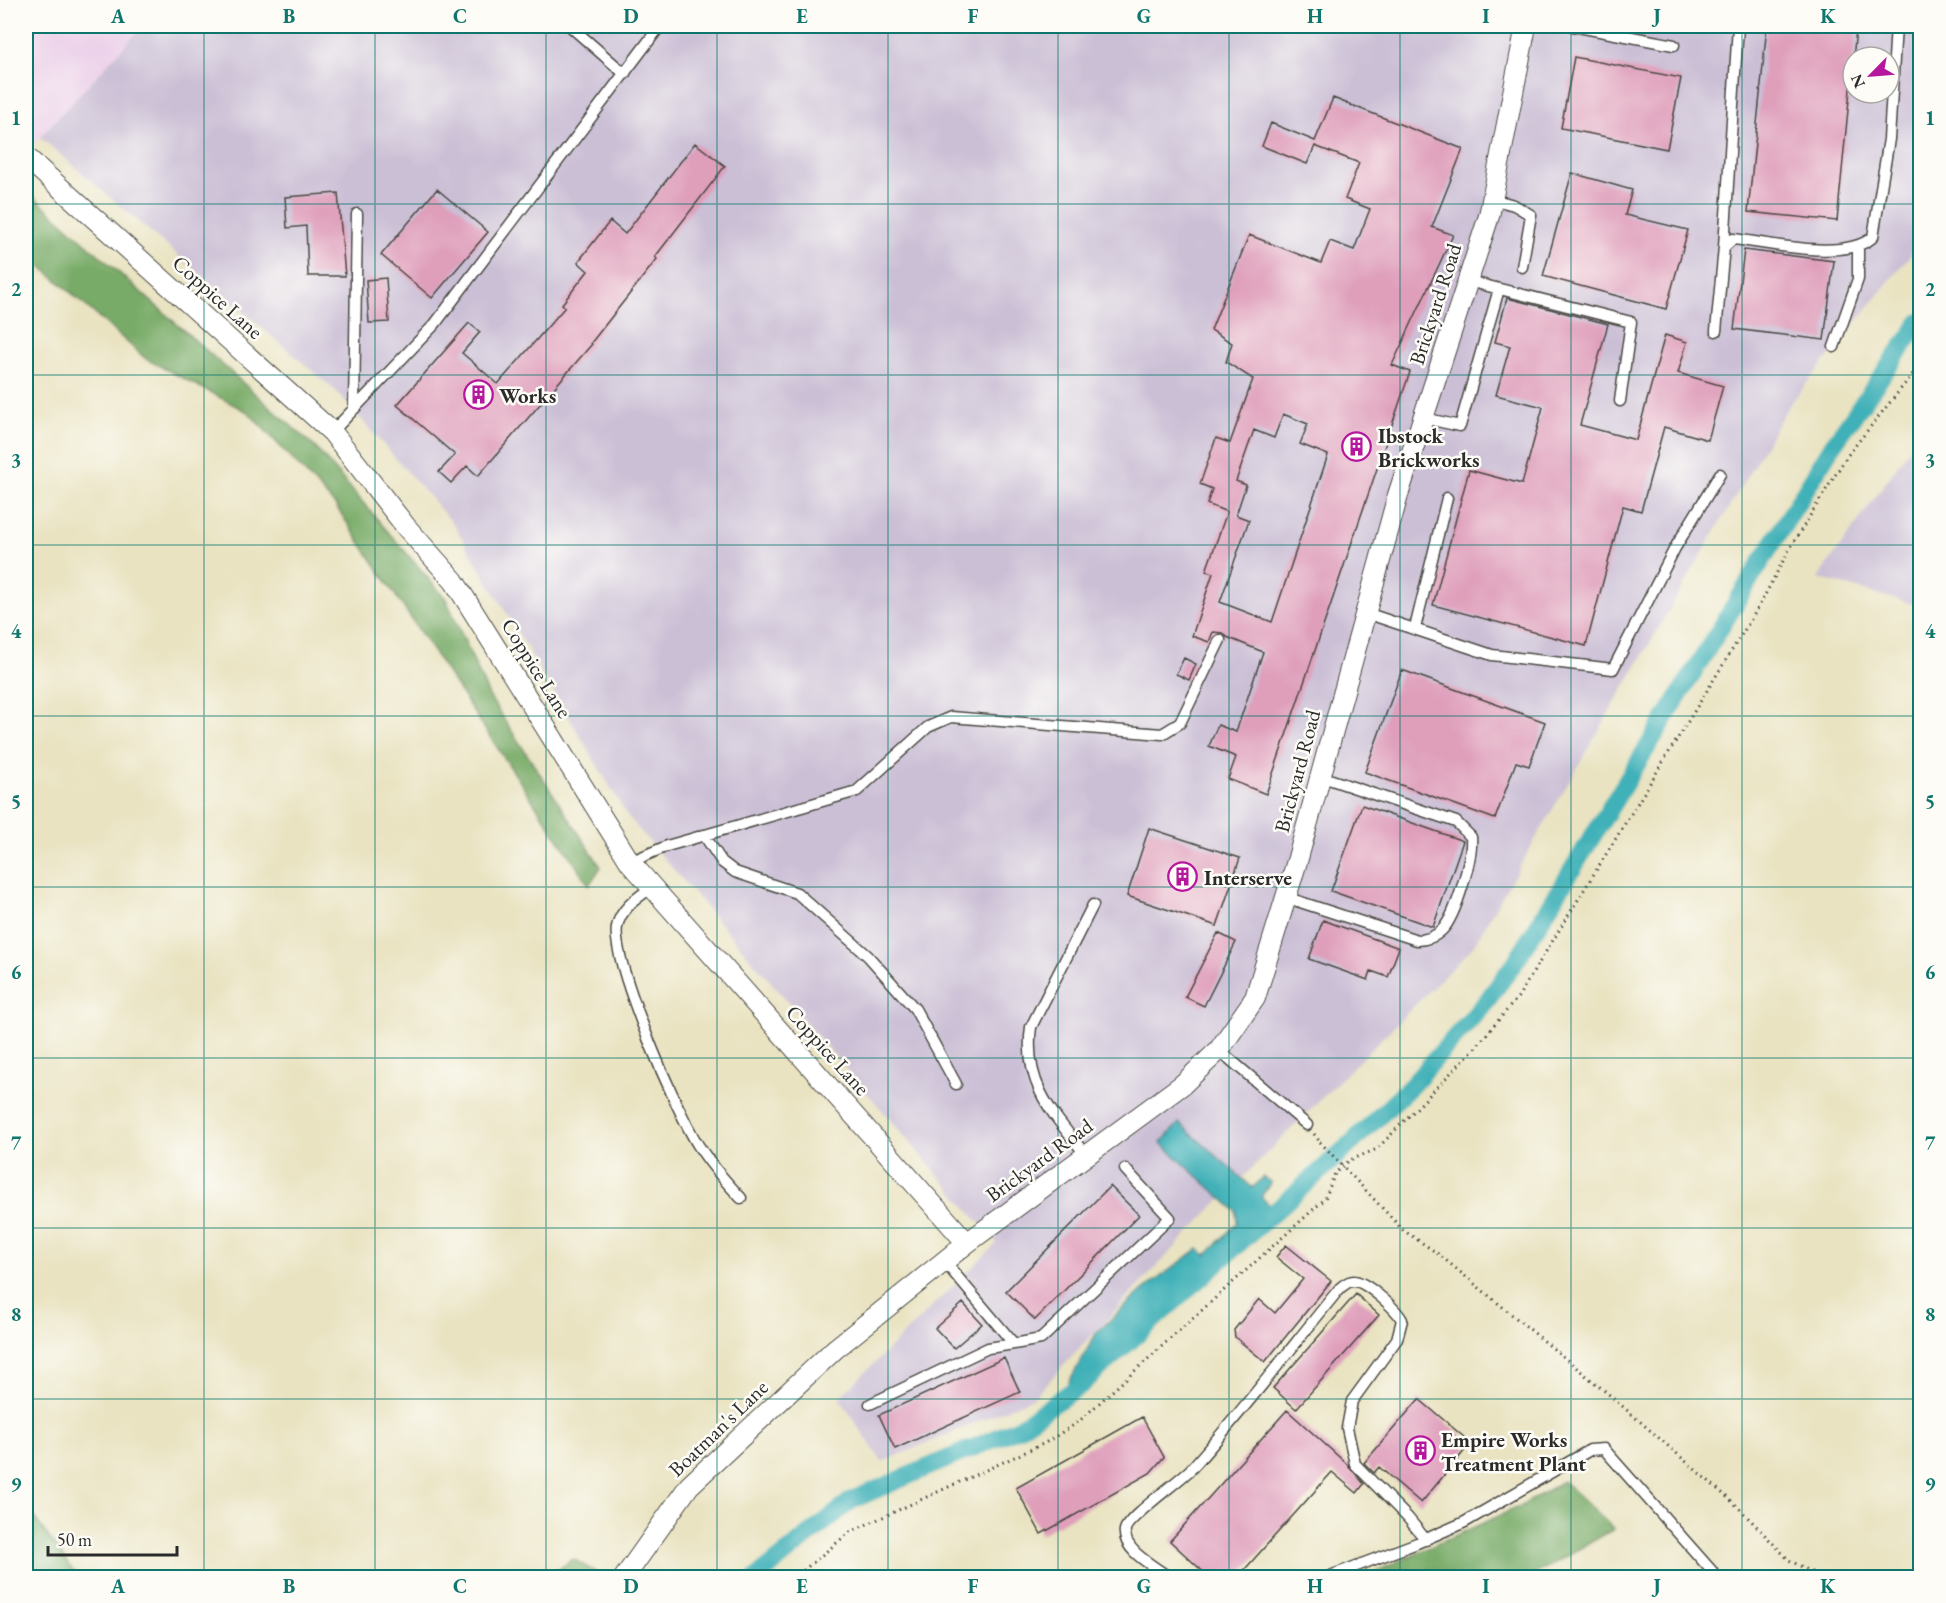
<svg xmlns="http://www.w3.org/2000/svg" width="1946" height="1603" font-family="'EB Garamond',serif">
<style>
.built{fill:#ecd1ea}
.industrial{fill:#cbbfd5;fill-rule:evenodd}
.forest{fill:#78ab67;stroke:#526b49;stroke-width:1.5}
.water{fill:#41b1b8;stroke:#366e72;stroke-width:1.5}
.lines{fill:none;stroke-linecap:round;stroke-linejoin:round}
.canal{stroke:#41b1b8;stroke-width:18}
.building{fill:#df9fbb;fill-rule:evenodd}
.service-casing{stroke:#484742;stroke-width:13}
.minor-casing{stroke:#484742;stroke-width:22}
.path{stroke:#484742;stroke-width:3;stroke-dasharray:1.5 4.5;stroke-linecap:butt}
.service{stroke:#fff;stroke-width:10}
.minor{stroke:#fff;stroke-width:20}
.path-bridge{stroke:#484742;stroke-width:3;stroke-dasharray:1.5 4.5;stroke-linecap:butt}
.grid{fill:none;stroke:#0f766e;stroke-width:1.5;stroke-opacity:0.55}
.labels{text-anchor:middle;dominant-baseline:central;stroke-width:5;stroke-linejoin:round;paint-order:stroke}
.street-label{font-size:21px;fill:#2b2b2b;stroke:#fdfcf7}
.poi-label{font-size:21px;font-weight:bold;fill:#2b2b2b;stroke:#fdfcf7;text-anchor:start}
.neatline{fill:none;stroke:#0f766e;stroke-width:2}
.grid-label{font-size:20px;text-anchor:middle;font-weight:bold;fill:#0f766e}
</style>
<rect width="100%" height="100%" fill="#fdfcf7"/>
<filter id="ink" filterUnits="userSpaceOnUse"><feTurbulence type="fractalNoise" baseFrequency=".0167" numOctaves="2"/><feDisplacementMap in="SourceGraphic" scale="12" xChannelSelector="R" yChannelSelector="G"/><feConvolveMatrix kernelMatrix="1 2 1 2 8 2 1 2 1" color-interpolation-filters="sRGB"/></filter>
<filter id="wash" filterUnits="userSpaceOnUse"><feTurbulence type="fractalNoise" baseFrequency=".008" numOctaves="4" result="noise"/><feDisplacementMap in="SourceGraphic" scale="24" xChannelSelector="R" yChannelSelector="G"/><feGaussianBlur stdDeviation="1.35" result="paint"/><feColorMatrix in="noise" values="0 0 0 0 0 0 0 0 0 0 0 0 0 0 0 0 0 1.4 0 .05"/><feComposite in="paint" operator="in"/></filter>
<g filter="url(#wash)">
<rect width="100%" height="100%" fill="#e9e3c1"/>
<path class="built" d="M26,26H143L32,146L26,140Z"/>
<path class="industrial" d="M143,26H1920V243L1787,408L1472,948L1213,1207L1033,1398L882,1462L839,1398L997,1243L628,817L454,525L338,393L40,137ZM1853,57H1889V93H1853Z
M1920,434V606L1818,578Z"/>
<path class="forest" d="M26,190L315,447L446,599L490,698L601,867L589,885L336,506L248,412L146,359L26,253Z
M1563,1481L1614,1529L1530,1577H1364L1525,1504Z
M26,1506L73,1571L83,1577H26Z
M573,1559L597,1573L594,1577H548Z"/>
<path class="water" d="M1179,1123L1253,1188L1263,1177L1271,1182L1261,1197L1276,1211L1081,1385L1057,1403L1097,1332L1143,1290L1198,1249L1206,1255L1237,1223L1236,1211L1161,1143Z"/>
<g class="lines">
<path class="canal" d="M756,1578L852,1500L1017,1429L1081,1385L1347,1147L1412,1085L1486,1002L1516,961L1833,445L1920,322"/>
</g>
<g id="blocks">
<path class="building" d="M1767,26L1856,29L1837,221L1748,212Z
M1574,57L1681,78L1667,149L1561,128Z
M1333,98L1463,149L1432,227L1453,235L1392,365L1410,372L1266,794L1228,779L1236,757L1209,746L1218,725L1236,732L1263,652L1227,637L1223,633L1213,632L1209,642L1192,636L1213,573L1206,571L1227,512L1207,504L1212,489L1200,484L1216,438L1230,443L1253,379L1226,362L1232,343L1211,330L1249,235L1321,263L1330,241L1354,250L1370,209L1345,199L1359,163L1315,146L1307,164L1262,146L1271,123L1315,141ZM1283,414L1308,424L1300,444L1328,455L1272,622L1220,602L1249,520L1236,515L1246,485L1236,481L1254,430L1274,438Z
M695,143L725,166L655,257L657,259L591,343L592,344L478,476L467,466L451,483L439,472L455,455L397,405L469,323L480,332L462,353L498,384L565,307L562,304L588,271L578,262L610,221L625,234Z
M1572,173L1632,190L1625,215L1688,230L1666,309L1543,276Z
M437,189L488,232L432,298L381,255Z
M338,193L345,276H308L306,226L287,228L285,197Z
M1744,250L1834,261L1824,340L1734,329Z
M386,278L389,322L369,323L366,280Z
M1507,298L1608,324L1580,425L1636,440L1665,335L1687,342L1678,373L1723,386L1708,440L1664,427L1641,511L1623,506L1586,646L1433,605L1469,470L1522,484L1543,407L1496,395L1510,346L1495,342Z
M1184,658L1196,664L1189,680L1176,674Z
M1402,670L1545,722L1529,766L1516,762L1495,819L1365,772Z
M1362,805L1463,841L1433,927L1331,891Z
M1149,828L1240,858L1217,926L1127,896Z
M1323,920L1399,948L1388,977L1371,971L1368,980L1309,959Z
M1218,933L1236,942L1204,1006L1185,997Z
M1110,1186L1139,1215L1035,1320L1006,1291Z
M1286,1245L1331,1281L1265,1362L1235,1337L1234,1330L1259,1299L1275,1313L1303,1279L1276,1257Z
M1356,1294L1379,1315L1296,1409L1273,1388Z
M963,1303L982,1324L954,1348L935,1328Z
M1004,1358L1020,1392L895,1449L879,1415Z
M1419,1399L1471,1443L1421,1503L1379,1467L1374,1473L1364,1463Z
M1287,1410L1348,1465L1364,1484L1357,1493L1332,1472L1237,1578H1210L1170,1541Z
M1142,1417L1164,1457L1150,1473L1041,1534L1016,1488Z"/>
</g>
</g>
<g filter="url(#ink)">
<use href="#blocks" fill-opacity="0" stroke="#484742" stroke-width="1.5"/>
<g class="lines">
<defs>
<path id="service" d="M570,26L625,74
M1573,26L1674,45
M1492,199L1514,205L1531,215L1522,267
M1724,247L1738,26
M1468,281L1631,322L1620,401
M1716,331L1724,247L1733,239C1771,243 1844,262 1873,237L1889,139L1896,26
M1834,347L1858,279V246
M354,409L357,214
M1423,418L1460,426L1499,289
M332,432L435,324L660,26
M1366,613L1492,655L1613,669L1675,548L1720,474
M1415,628L1447,498
M704,835L722,862L735,872L797,893L868,956L915,1009L956,1084
M630,862L667,846L857,791L928,727L951,717L1162,734L1180,723L1220,640
M652,887C638,897 620,909 617,927C611,962 677,1112 698,1145C710,1164 725,1181 741,1198
M1285,897L1417,940C1426,940 1435,937 1442,930C1456,916 1473,857 1471,837L1456,822L1320,776
M1219,1050L1307,1125
M1086,1155C1053,1114 1023,1084 1031,1027L1093,905
M944,1261L1014,1344L1041,1339L1170,1218L1125,1169
M870,1404L988,1348L1014,1344
M1170,1578C1156,1567 1122,1551 1125,1530C1126,1519 1178,1482 1191,1469C1243,1411 1291,1348 1340,1288C1344,1285 1348,1281 1353,1281C1365,1280 1397,1310 1402,1320L1397,1339L1352,1401L1347,1428L1355,1464L1408,1518L1426,1540
M1325,1578L1417,1543L1465,1522L1590,1450L1604,1449L1718,1578"/>
<path id="minor" d="M26,157L332,432L407,528L454,581L630,862L967,1243
M624,1578L689,1486L835,1349L967,1243L1182,1085L1219,1050L1255,998L1298,858L1398,495L1489,216L1526,26"/>
</defs>
<use href="#service" class="service-casing"/>
<use href="#minor" class="minor-casing"/>
<path class="path" d="M1314,1134L1320,1142
M1353,1177L1403,1230L1437,1253L1606,1392L1736,1505L1789,1560L1823,1578
M794,1578L850,1532L1045,1443L1077,1423L1325,1199L1335,1173L1350,1160L1377,1149L1475,1048L1518,997L1758,608L1790,548L1847,456L1920,365"/>
<use href="#service" class="service"/>
<use href="#minor" class="minor"/>
<path class="path-bridge" d="M1320,1142L1353,1177"/>
</g>
</g>
<path class="grid" d="M204,26V1578M375,26V1578M546,26V1578M717,26V1578M888,26V1578M1058,26V1578M1229,26V1578M1400,26V1578M1571,26V1578M1742,26V1578M26,204H1920M26,375H1920M26,545H1920M26,716H1920M26,887H1920M26,1058H1920M26,1228H1920M26,1399H1920"/>
<defs>
<symbol id="building-ring" viewBox="-11 -11 22 22"><circle r="9.5" fill="#fdfcf7" stroke="#b5179e" stroke-width="1.5"/><path d="M-4-6H4V6H1V3H-1V6H-4ZM-2.5-4.3h1.7v1.8h-1.7ZM.8-4.3h1.7v1.8H.8ZM-2.5-1h1.7V.8h-1.7ZM.8-1h1.7V.8H.8Z" fill="#b5179e"/></symbol>
</defs>
<g fill-rule="evenodd">
<use href="#building-ring" x="462" y="378" width="33" height="33"/>
<use href="#building-ring" x="1340" y="430" width="33" height="33"/>
<use href="#building-ring" x="1166" y="860" width="33" height="33"/>
<use href="#building-ring" x="1404" y="1434" width="33" height="33"/>
</g>
<g class="labels">
<g class="street-label">
<text transform="translate(218 297) rotate(42)">Coppice Lane</text>
<text transform="translate(1435 304) rotate(-72)">Brickyard Road</text>
<text transform="translate(537 668) rotate(58)">Coppice Lane</text>
<text transform="translate(1297 771) rotate(-75)">Brickyard Road</text>
<text transform="translate(828 1050) rotate(48)">Coppice Lane</text>
<text transform="translate(1039 1160) rotate(-36)">Brickyard Road</text>
<text transform="translate(718 1428) rotate(-44)">Boatman's Lane</text>
</g>
<g class="poi-label">
<text x="499" y="395">Works</text>
<text x="1378" y="435">Ibstock<tspan x="1378" dy="24">Brickworks</tspan></text>
<text x="1204" y="877">Interserve</text>
<text x="1441" y="1439">Empire Works<tspan x="1441" dy="24">Treatment Plant</tspan></text>
</g>
</g>
<rect width="1946" height="1603" fill="none" stroke="#fdfcf7" stroke-width="66"/>
<g transform="translate(1871 75) rotate(245)"><circle r="28" fill="#fdfcf7" stroke="#a9a8a5" stroke-width="1.5"/>
<path d="M0-4.5L10 22L0 15L-10 22Z" fill="#b5179e"/>
<text y="-9" font-size="16" font-weight="bold" text-anchor="middle" fill="#2b2b2b">N</text>
</g>
<path d="M48 1546v9h129v-9" fill="none" stroke="#2b2b2b" stroke-width="3"/>
<text x="57" y="1546" font-size="18" fill="#2b2b2b" stroke="#fdfcf7" stroke-width="4.5" paint-order="stroke">50 m</text>
<rect x="33" y="33" width="1880" height="1537" class="neatline"/>
<g class="grid-label">
<text x="118" y="23">A</text>
<text x="289" y="23">B</text>
<text x="460" y="23">C</text>
<text x="631" y="23">D</text>
<text x="802" y="23">E</text>
<text x="973" y="23">F</text>
<text x="1144" y="23">G</text>
<text x="1315" y="23">H</text>
<text x="1486" y="23">I</text>
<text x="1657" y="23">J</text>
<text x="1828" y="23">K</text>
<text x="16" y="125">1</text>
<text x="1930" y="125">1</text>
<text x="16" y="296">2</text>
<text x="1930" y="296">2</text>
<text x="16" y="467">3</text>
<text x="1930" y="467">3</text>
<text x="16" y="638">4</text>
<text x="1930" y="638">4</text>
<text x="16" y="808">5</text>
<text x="1930" y="808">5</text>
<text x="16" y="979">6</text>
<text x="1930" y="979">6</text>
<text x="16" y="1150">7</text>
<text x="1930" y="1150">7</text>
<text x="16" y="1321">8</text>
<text x="1930" y="1321">8</text>
<text x="16" y="1491">9</text>
<text x="1930" y="1491">9</text>
<text x="118" y="1593">A</text>
<text x="289" y="1593">B</text>
<text x="460" y="1593">C</text>
<text x="631" y="1593">D</text>
<text x="802" y="1593">E</text>
<text x="973" y="1593">F</text>
<text x="1144" y="1593">G</text>
<text x="1315" y="1593">H</text>
<text x="1486" y="1593">I</text>
<text x="1657" y="1593">J</text>
<text x="1828" y="1593">K</text>
</g>
</svg>
